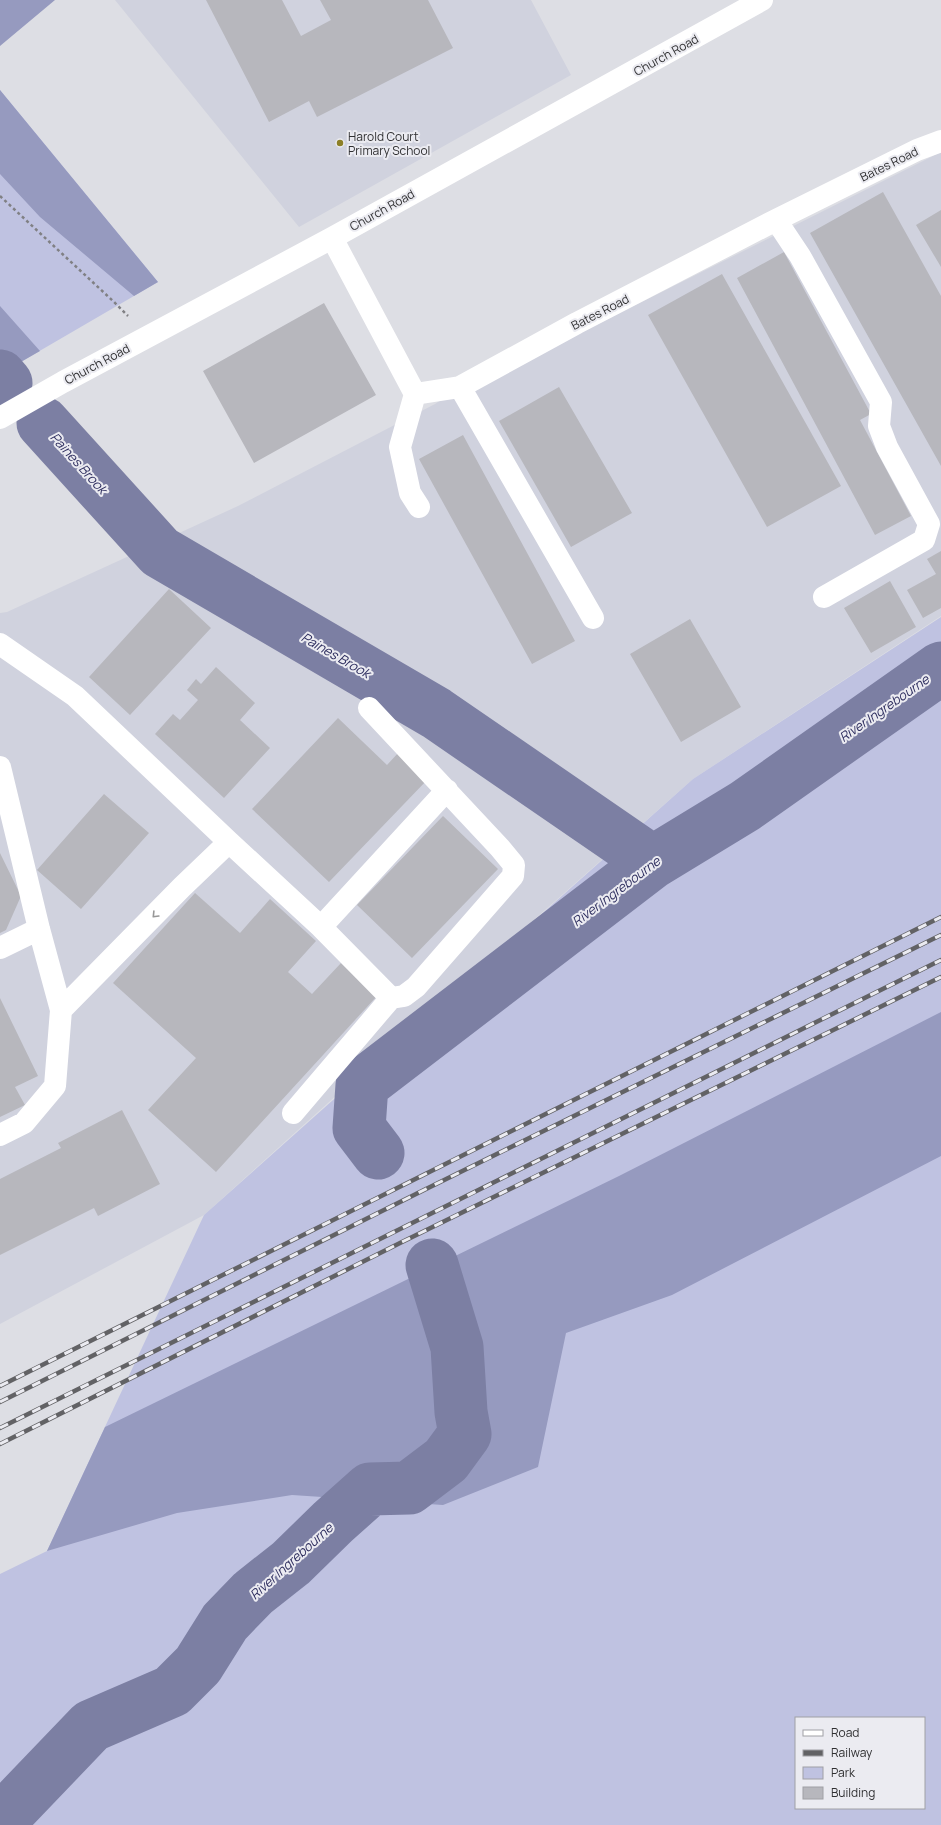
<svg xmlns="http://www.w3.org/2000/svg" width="941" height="1825" font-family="Manrope,sans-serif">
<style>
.built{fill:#d0d2de}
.green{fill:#bfc2e1;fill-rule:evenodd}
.forest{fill:#969abf}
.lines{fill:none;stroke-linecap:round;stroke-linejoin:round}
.river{stroke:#7c7fa3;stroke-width:53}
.building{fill:#b7b7bd}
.path{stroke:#808084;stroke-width:2.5;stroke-dasharray:3 3;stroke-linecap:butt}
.minor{stroke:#fff;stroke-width:22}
.rail-casing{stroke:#626265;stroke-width:4.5}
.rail{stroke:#ebebf1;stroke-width:3;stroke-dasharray:9;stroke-linecap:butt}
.oneway{stroke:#989898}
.poi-dot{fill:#8c7f26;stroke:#ebebf1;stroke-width:1.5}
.labels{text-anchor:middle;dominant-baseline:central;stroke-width:4;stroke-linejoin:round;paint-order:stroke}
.street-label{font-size:12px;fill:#303032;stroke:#ebebf1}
.poi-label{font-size:12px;fill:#303032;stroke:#ebebf1;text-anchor:start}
.water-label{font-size:13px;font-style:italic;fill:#2e2e5f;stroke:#ebebf1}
</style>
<rect width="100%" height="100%" fill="#dddee4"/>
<path class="built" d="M115,0H531L571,75L299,227Z
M941,152V616L693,779L380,1056L204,1215L0,1324V613L7,612L238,506L435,404L460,387L564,341Z"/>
<path class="green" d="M0,90L158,282L0,374Z
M941,617V1825H0V1574L47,1551L204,1215L693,779ZM796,1718H924V1808H796Z"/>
<path class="forest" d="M0,0H55L0,46Z
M0,90L158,282L134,296L40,217L0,174Z
M0,306L40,351L0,374Z
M941,1012V1156L672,1295L566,1333L538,1467L443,1505L292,1495L177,1513L47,1551L105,1427L619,1176Z"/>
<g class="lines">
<path class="river" d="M0,376L6,383
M43,423L160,552L436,713L653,862
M378,1153L359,1128L362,1085L653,862L745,806L941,668
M0,1821L91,1726L172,1691L198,1665L225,1622L253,1593L291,1563L333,1522L370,1489L409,1488L446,1460L465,1434L461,1412L457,1347L432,1265"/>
</g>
<path class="building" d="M206,0H282L301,36L331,20L320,0H428L453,48L317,117L309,101L269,122Z
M883,192L941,296V466L810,233Z
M941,210V267L916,225Z
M784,252L871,414L860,420L911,516L875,535L737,278Z
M722,274L841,486L767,527L648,315Z
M324,303L376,395L254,463L203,371Z
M559,387L632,513L571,547L499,421Z
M463,435L575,641L532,664L419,459Z
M941,551V608L923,618L907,590L936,574L927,559Z
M890,581L916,627L871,653L844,608Z
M169,589L211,628L130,715L89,677Z
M690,619L741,707L681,742L630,654Z
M216,667L255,703L240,720L270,748L224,798L155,734L173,714L180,720L198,700L187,690L196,679L201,684Z
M338,718L387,765L399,752L428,779L329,882L252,809Z
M104,794L149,833L81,909L37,870Z
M443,816L498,869L412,958L357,905Z
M0,853L21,896L6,930L0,933Z
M195,893L240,933L270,899L316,941L288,972L312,994L341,963L377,996L216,1172L148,1110L196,1058L113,983Z
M0,998L38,1076L15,1087L25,1105L0,1117Z
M122,1110L160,1184L98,1216L94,1208L0,1255V1179L61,1148L58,1143Z"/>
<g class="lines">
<path class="path" d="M0,196L113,301L128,316"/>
<path class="minor" d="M776,220L800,256L881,402L879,426L887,447L929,524L924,540L824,597
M332,238L415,394L460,387L577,323L776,220L917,150L941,141
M460,387L593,618
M415,394L400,447L410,493L419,507
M0,418L63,382L332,238L762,0
M0,644L75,696L229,842L321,927L391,998
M0,767L39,929L61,1010L55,1086L24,1123L0,1135
M321,927L447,790
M0,948L39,929
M61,1010L182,887L229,842
M293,1113L391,998L404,996L416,987L513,876L514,865L500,848L369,708"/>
<defs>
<path id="rail" d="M0,1386L941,917
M0,1402L426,1189L941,935
M0,1428L941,960
M0,1444L402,1242L941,977"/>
</defs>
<use href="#rail" class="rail-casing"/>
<use href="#rail" class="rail"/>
</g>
<defs><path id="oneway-chevron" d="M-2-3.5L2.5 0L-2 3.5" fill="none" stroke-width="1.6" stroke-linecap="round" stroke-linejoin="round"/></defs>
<use class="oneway" href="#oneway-chevron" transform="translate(155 915) rotate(134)"/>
<circle class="poi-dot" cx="340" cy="143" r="4"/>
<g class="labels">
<g class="street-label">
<text transform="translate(666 55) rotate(-29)">Church Road</text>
<text transform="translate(889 164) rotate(-26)">Bates Road</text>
<text transform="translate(382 210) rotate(-29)">Church Road</text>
<text transform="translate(600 312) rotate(-27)">Bates Road</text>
<text transform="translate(97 364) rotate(-28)">Church Road</text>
</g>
<g class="poi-label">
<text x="348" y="136">Harold Court<tspan x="348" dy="14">Primary School</tspan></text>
</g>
<g class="water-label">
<text transform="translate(79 463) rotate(48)">Paines Brook</text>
<text transform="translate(336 655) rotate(30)">Paines Brook</text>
<text transform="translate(884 708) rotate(-35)">River Ingrebourne</text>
<text transform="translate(616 891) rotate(-37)">River Ingrebourne</text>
<text transform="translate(291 1561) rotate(-42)">River Ingrebourne</text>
</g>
</g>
<rect x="795" y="1717" width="130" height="92" fill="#ebebf1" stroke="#a0a0a5"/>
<rect x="803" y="1730" width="20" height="6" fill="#ffffff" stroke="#a0a0a5"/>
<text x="831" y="1737" font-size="12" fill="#303032">Road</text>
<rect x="803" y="1750" width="20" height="6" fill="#626265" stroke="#a0a0a5"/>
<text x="831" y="1757" font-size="12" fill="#303032">Railway</text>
<rect x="803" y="1767" width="20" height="12" fill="#bfc2e1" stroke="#a0a0a5"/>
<text x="831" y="1777" font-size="12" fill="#303032">Park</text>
<rect x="803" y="1787" width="20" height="12" fill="#b7b7bd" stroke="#a0a0a5"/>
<text x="831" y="1797" font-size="12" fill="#303032">Building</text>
</svg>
